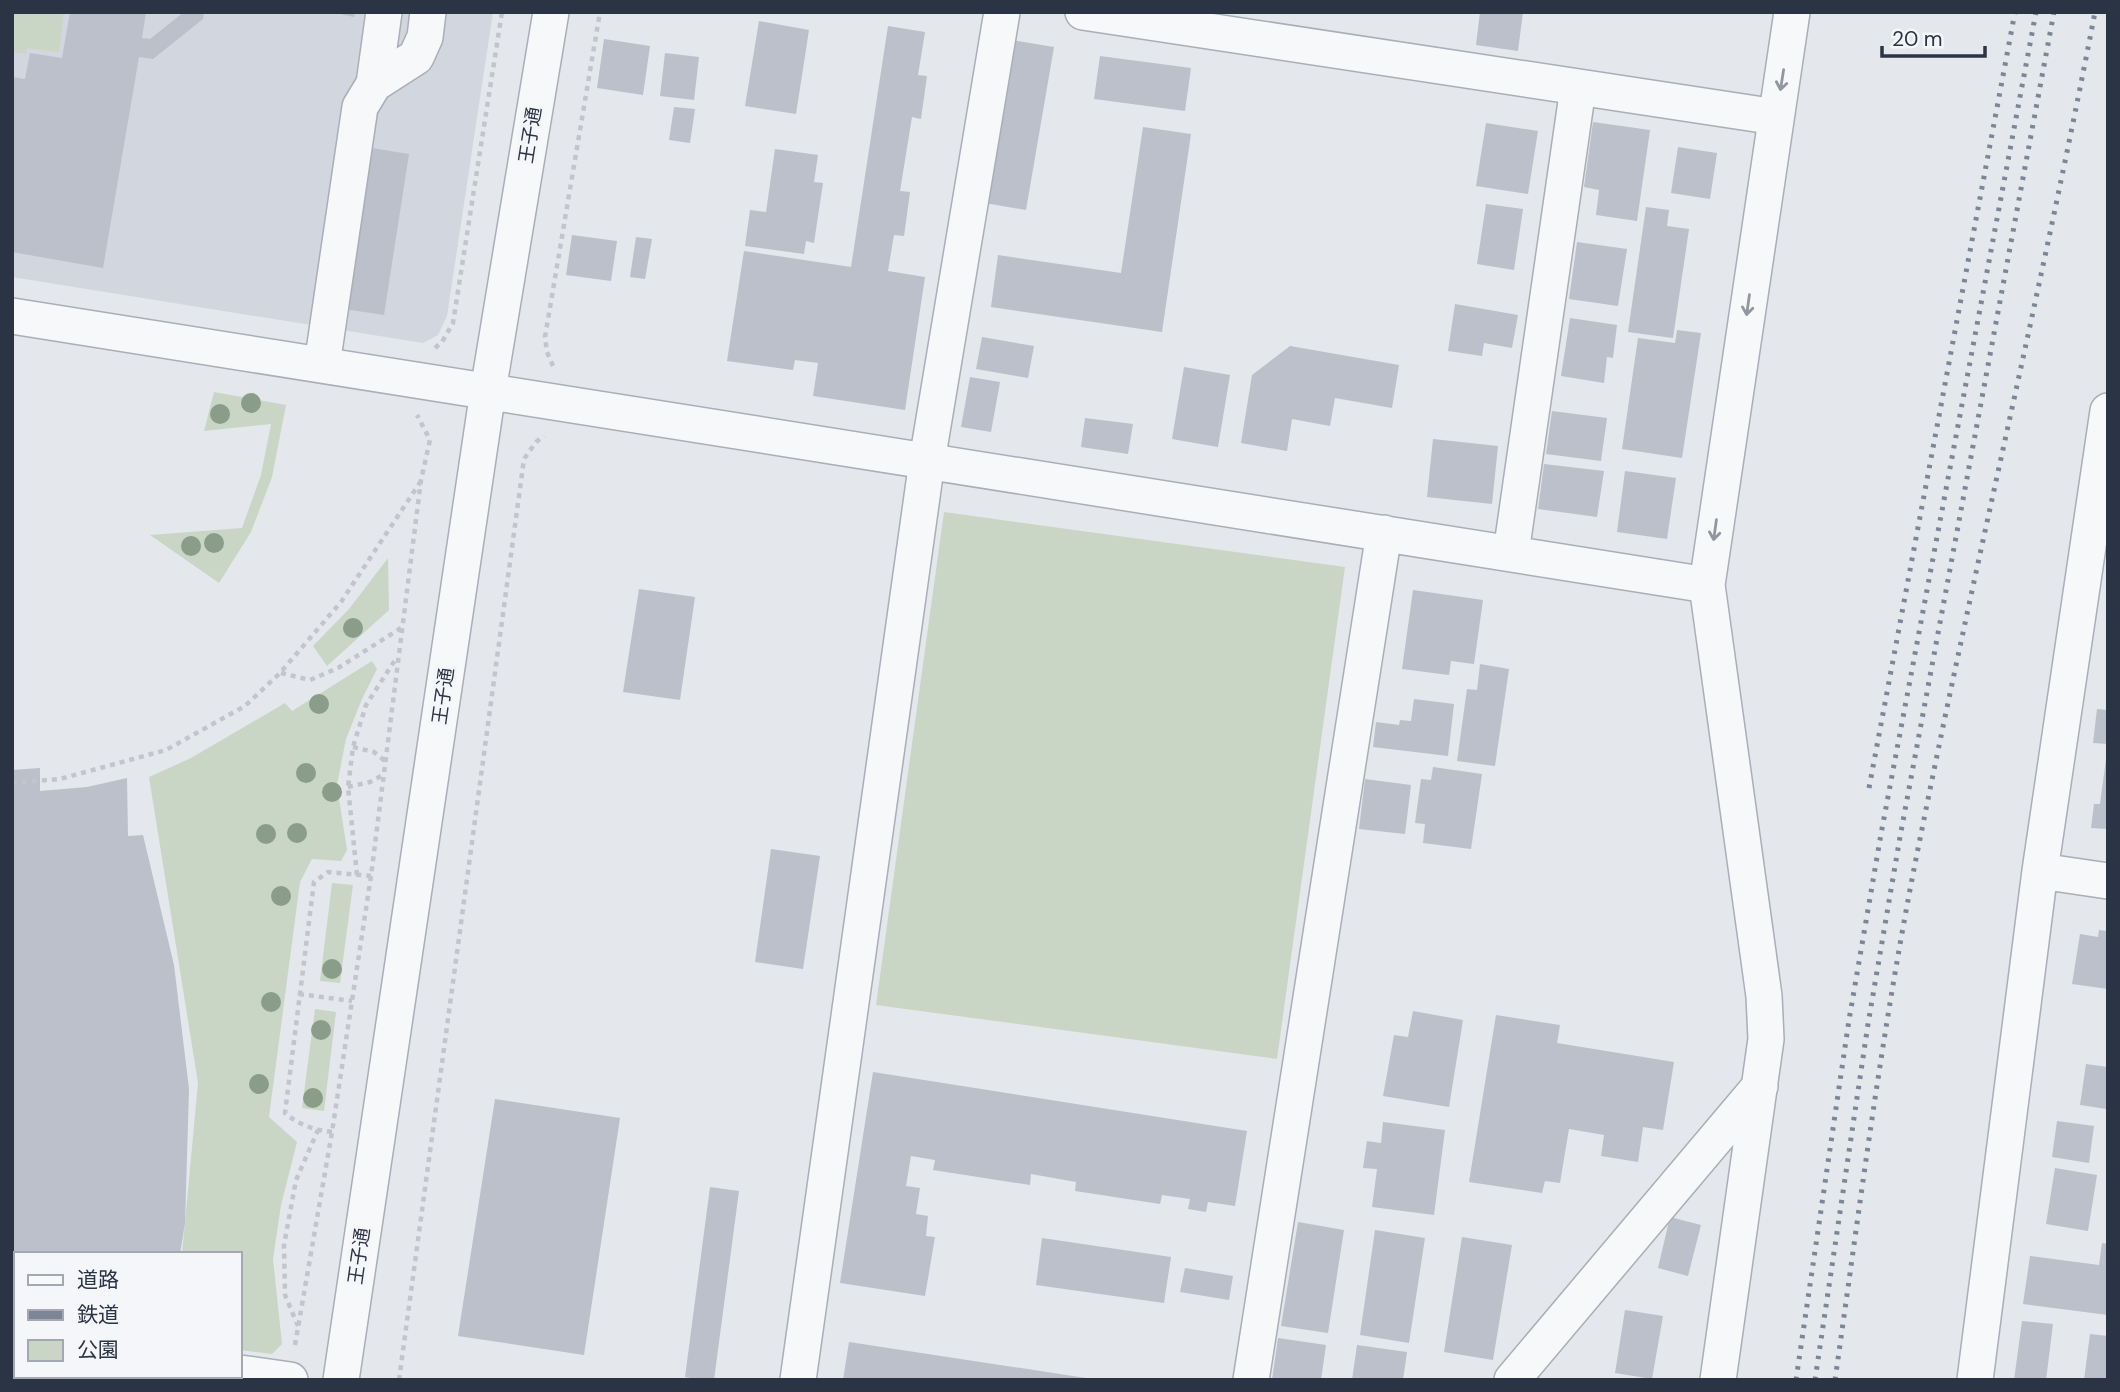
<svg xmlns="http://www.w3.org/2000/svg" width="2120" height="1392" font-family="'DM Sans','Noto Sans JP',sans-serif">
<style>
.built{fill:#d2d6de}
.green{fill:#c9d6c5}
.building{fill:#bbc0ca}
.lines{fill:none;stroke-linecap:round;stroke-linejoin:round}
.minor-casing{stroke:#a9aeb7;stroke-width:38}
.path{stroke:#c2c5cb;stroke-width:4.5;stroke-dasharray:5 5;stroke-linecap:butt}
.minor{stroke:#f7f8fa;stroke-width:35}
.rail{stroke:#7d8696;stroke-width:5;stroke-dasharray:3.5 7;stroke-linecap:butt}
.tree{fill:#899d89}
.oneway{stroke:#9196a0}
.labels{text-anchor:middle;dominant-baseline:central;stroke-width:7;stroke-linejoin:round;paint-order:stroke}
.street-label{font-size:19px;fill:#2b3445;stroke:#f4f6f9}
</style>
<rect width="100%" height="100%" fill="#e4e7ec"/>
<path class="built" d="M12,12H493L447,316L438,335L423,343L12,277Z"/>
<path class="green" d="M12,12H64L59,52L27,48L26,54L12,52Z
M214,392L286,405L272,477L251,532L219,583L150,535L242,528L261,475L271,424L204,431Z
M944,512L1345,567L1277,1059L876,1005Z
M388,558L389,610L327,666L313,646L349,609Z
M372,661L377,669L362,699L346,739L337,785L347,850L341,861L312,859L300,882L269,1117L297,1142L281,1205L273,1259L282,1344L272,1354L240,1350V1254H182L198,1083L149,777L191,758L285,703L292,711Z
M332,883L353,885L340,983L320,981Z
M315,1009L336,1012L324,1111L302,1108Z"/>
<path class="building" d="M70,12H146L142,38L150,39L184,12H204L203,19L153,59L139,57L103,268L12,252V77L25,79L30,53L62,58Z
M331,12H355L354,17Z
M1480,12H1523L1518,51L1476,45Z
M759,21L809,30L796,114L745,106Z
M888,26L925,32L918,75L927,76L921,119L912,117L900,191L910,192L904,236L894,235L888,271L925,277L905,410L813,396L818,363L795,360L793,370L727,361L744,251L851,267Z
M604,39L650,46L643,95L597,88Z
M1012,40L1054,47L1026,210L985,203Z
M665,53L699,57L694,100L660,96Z
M1100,56L1191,68L1185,111L1094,99Z
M674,107L695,109L690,143L669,140Z
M1593,122L1650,130L1637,221L1596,215L1599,190L1584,187Z
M1486,123L1538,131L1528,194L1476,186Z
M1143,127L1191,134L1162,332L991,307L998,255L1121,273Z
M1678,147L1717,153L1710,199L1671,193Z
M372,148L409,154L384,315L338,308L351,223L361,225Z
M775,149L818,155L814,182L823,183L814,243L806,241L804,254L745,246L750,210L766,212Z
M1486,204L1523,209L1514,270L1477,264Z
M1646,207L1669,210L1667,226L1689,229L1673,338L1628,332Z
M572,235L617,241L611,281L566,275Z
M636,237L652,239L645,279L630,277Z
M1577,242L1627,249L1618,306L1569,299Z
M1455,304L1518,315L1512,348L1484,343L1482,356L1448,351Z
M1570,318L1617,325L1613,358L1607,357L1604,383L1561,376Z
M1677,330L1701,333L1682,458L1622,449L1638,338L1675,343Z
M982,337L1034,346L1028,378L976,369Z
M1290,346L1399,365L1392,408L1335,398L1330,426L1292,419L1287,451L1241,443L1252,375Z
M1184,367L1230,375L1218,447L1172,439Z
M970,377L1000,382L991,432L961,427Z
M1552,411L1607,418L1601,461L1546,454Z
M1085,418L1133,424L1128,454L1081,447Z
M1433,439L1498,446L1492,504L1427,497Z
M1544,464L1604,471L1597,517L1538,509Z
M1625,471L1676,478L1667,539L1617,532Z
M639,589L695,597L680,700L623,692Z
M1413,590L1483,600L1474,664L1451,661L1449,675L1402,669Z
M1480,664L1509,669L1495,766L1457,761L1467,689L1477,690Z
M1414,699L1454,704L1448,756L1373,747L1376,722L1399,725L1400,720L1411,721Z
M2097,709L2108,710V744L2093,743Z
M2106,759H2108V829L2091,828L2094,804H2100Z
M1433,767L1482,774L1471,849L1423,843L1425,824L1415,823L1421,779L1431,780Z
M40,768V791L87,787L127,778L128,836L143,835L174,965L189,1089L185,1223L180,1254H16V1362L12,1363V770Z
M1365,779L1411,785L1405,834L1359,829Z
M771,849L820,856L803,969L755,962Z
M2099,930L2108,931V989L2072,984L2080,934L2098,937Z
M1413,1011L1463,1020L1449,1107L1383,1096L1394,1035L1408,1037Z
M1496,1015L1560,1025L1557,1043L1674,1062L1663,1130L1643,1127L1638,1162L1601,1156L1604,1135L1569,1129L1560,1183L1545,1181L1542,1193L1469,1182Z
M2086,1064L2108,1067L2106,1109L2080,1105Z
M873,1072L1247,1131L1235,1206L1208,1202L1206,1212L1188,1209L1190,1199L1162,1195L1160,1204L1075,1191L1076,1182L1031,1174L1030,1185L933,1170L935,1160L911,1156L906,1186L920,1188L916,1214L928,1216L926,1236L935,1237L925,1296L840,1283Z
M495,1099L620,1118L584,1355L458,1336Z
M2057,1121L2094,1126L2089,1163L2052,1157Z
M1383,1122L1445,1130L1434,1215L1372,1207L1377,1169L1363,1168L1367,1141L1381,1143Z
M2055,1168L2097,1175L2088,1231L2046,1224Z
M710,1187L739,1191L714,1380H702L685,1377Z
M1670,1217L1701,1225L1688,1276L1658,1268Z
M1298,1222L1344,1230L1328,1333L1281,1326Z
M1375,1230L1425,1238L1409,1343L1360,1335Z
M1462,1237L1512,1245L1493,1360L1444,1352Z
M1042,1238L1171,1257L1164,1303L1036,1285Z
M2102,1243L2108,1244V1315L2023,1304L2030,1256L2099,1265Z
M1185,1268L1233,1276L1229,1300L1180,1292Z
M1625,1310L1663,1316L1652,1379L1615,1373Z
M2022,1321L2053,1324L2046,1380H2014Z
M2090,1334L2108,1336V1380H2084Z
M1278,1338L1326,1345L1321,1380H1272Z
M849,1342L1086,1378V1380H843Z
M1357,1345L1407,1352L1403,1380H1352Z"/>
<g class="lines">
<defs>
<path id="minor" d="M1083,12L1776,117
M374,84L384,12
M12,316L1707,585
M322,365L360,107L374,84L416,57L425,37L428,12
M1511,553L1578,88
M2040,871L2108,881
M240,1373L290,1380
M341,1380L488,391L551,12
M798,1380L927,461L1002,12
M1251,1380L1384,533
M1512,1380L1760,1086
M1718,1380L1766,1039L1764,996L1707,585L1792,12
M1975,1380L2040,871L2108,411"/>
</defs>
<use href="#minor" class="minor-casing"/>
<path class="path" d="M435,348L442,342L453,323L502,12
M553,366L547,352L545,337L600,12
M281,673L310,680L338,668L401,628
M353,747L374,752L385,761
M12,783L60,779L166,750L245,706L280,673L341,602L421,481
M348,787L370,782L383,775
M357,875L348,787L353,747L366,705L397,657
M299,994L352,1001
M332,1132C314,1130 299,1125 285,1113L314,882L328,872L371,876
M298,1326L285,1295L284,1245L296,1180L318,1130
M295,1345L332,1132L371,876L421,480L430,440L417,415
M399,1380L524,459L536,442L544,436"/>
<use href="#minor" class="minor"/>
<path class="rail" d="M1869,788L2015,12
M1796,1380L1849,1020L1881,834L2036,12
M1815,1380L1868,1024L1900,837L2054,12
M1835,1380C1861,1198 1884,1014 1921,834C1976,559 2042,287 2095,12"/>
</g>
<g class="tree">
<circle cx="251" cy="403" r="10"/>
<circle cx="220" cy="414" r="10"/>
<circle cx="214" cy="543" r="10"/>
<circle cx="191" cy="546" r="10"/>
<circle cx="353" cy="628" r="10"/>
<circle cx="319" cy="704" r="10"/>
<circle cx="306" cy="773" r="10"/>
<circle cx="332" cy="792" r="10"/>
<circle cx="297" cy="833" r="10"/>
<circle cx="266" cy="834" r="10"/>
<circle cx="281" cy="896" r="10"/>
<circle cx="332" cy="969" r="10"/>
<circle cx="271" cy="1002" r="10"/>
<circle cx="321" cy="1030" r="10"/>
<circle cx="259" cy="1084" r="10"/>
<circle cx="313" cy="1098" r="10"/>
</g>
<defs><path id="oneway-shaft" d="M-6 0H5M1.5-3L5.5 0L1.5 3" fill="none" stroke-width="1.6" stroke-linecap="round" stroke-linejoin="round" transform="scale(1.75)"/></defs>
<g class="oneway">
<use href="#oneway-shaft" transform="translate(1782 80) rotate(99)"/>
<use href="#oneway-shaft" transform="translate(1748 305) rotate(98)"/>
<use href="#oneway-shaft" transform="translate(1715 530) rotate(98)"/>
</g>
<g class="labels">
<g class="street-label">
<text transform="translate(530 135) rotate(-81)">王子通</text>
<text transform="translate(443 696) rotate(-82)">王子通</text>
<text transform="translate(359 1256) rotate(-82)">王子通</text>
</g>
</g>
<rect width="2120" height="1392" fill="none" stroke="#2b3445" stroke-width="28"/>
<rect x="14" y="1252" width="228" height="126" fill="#f4f6f9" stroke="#a4a8b1" stroke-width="2"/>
<rect x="28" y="1275" width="35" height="10" fill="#f7f8fa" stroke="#a4a8b1" stroke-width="2"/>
<text x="77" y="1287" font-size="21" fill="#2b3445">道路</text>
<rect x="28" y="1310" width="35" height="10" fill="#7d8696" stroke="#a4a8b1" stroke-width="2"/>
<text x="77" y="1322" font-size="21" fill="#2b3445">鉄道</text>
<rect x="28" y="1340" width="35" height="21" fill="#c9d6c5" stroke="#a4a8b1" stroke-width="2"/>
<text x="77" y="1357" font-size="21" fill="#2b3445">公園</text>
<path d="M1882 46v10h103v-10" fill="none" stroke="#2b3445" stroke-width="3.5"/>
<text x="1892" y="46" font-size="21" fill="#2b3445" stroke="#f4f6f9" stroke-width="5" paint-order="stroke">20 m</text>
</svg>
